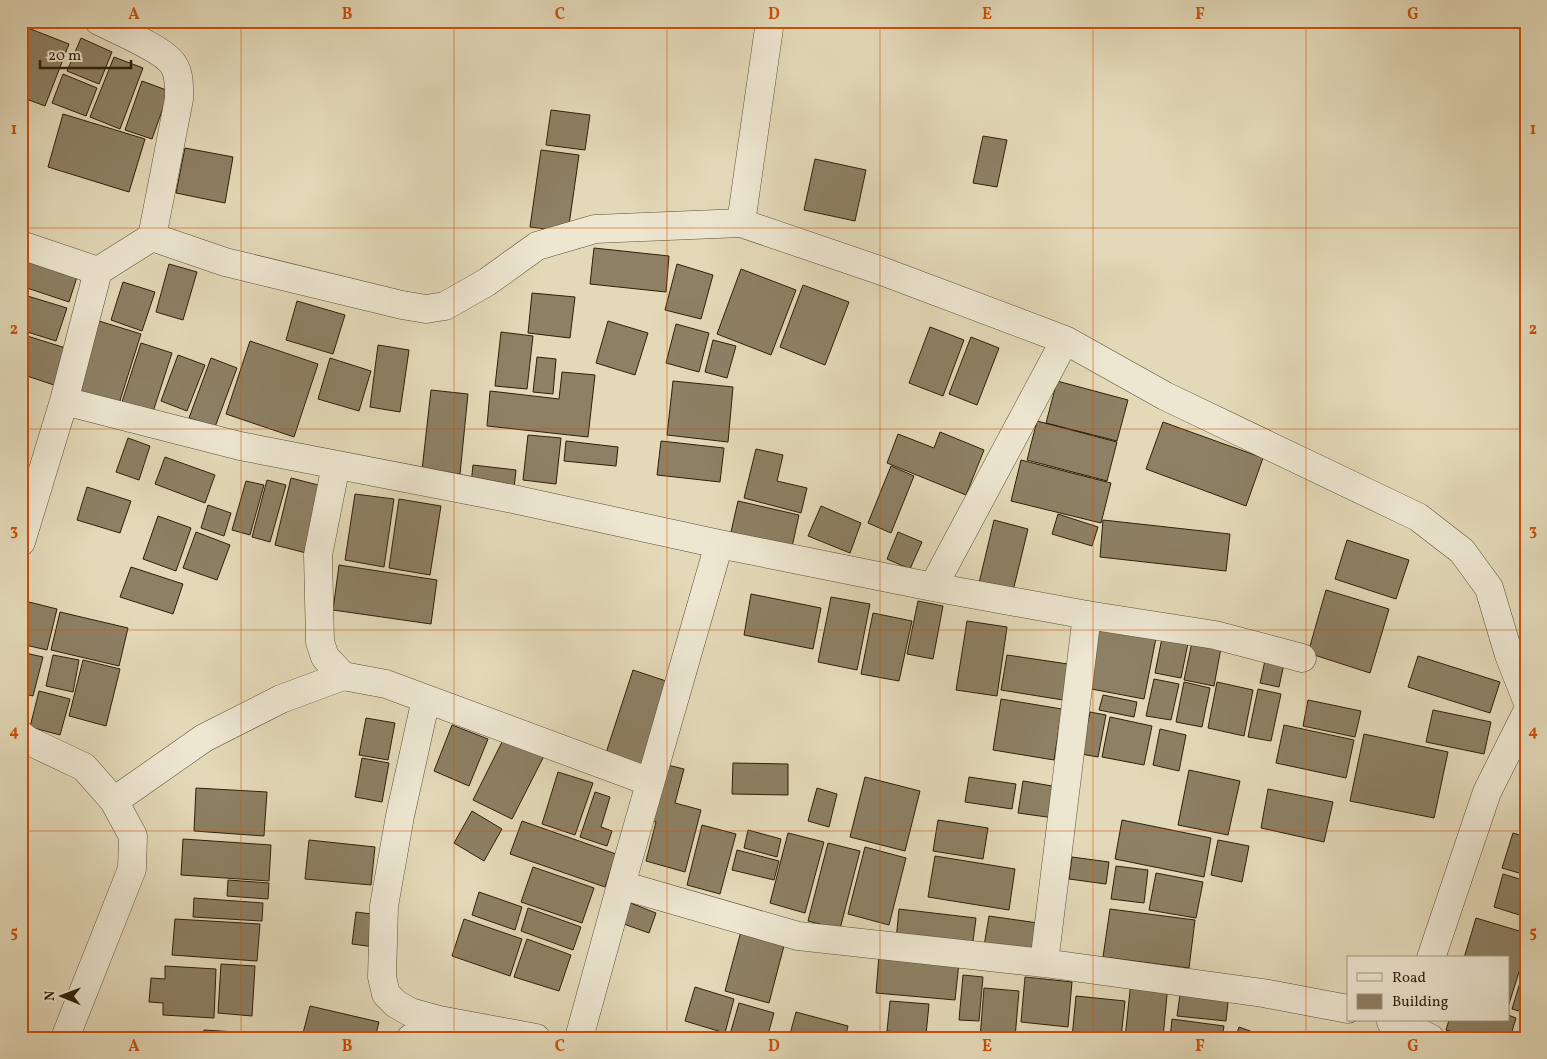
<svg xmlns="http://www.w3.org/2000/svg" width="1547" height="1059" font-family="Vollkorn,serif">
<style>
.building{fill:#8d8064;stroke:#2f1f08}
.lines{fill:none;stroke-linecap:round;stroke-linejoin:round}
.minor-casing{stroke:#5c4e34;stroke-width:29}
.minor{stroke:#ede6d1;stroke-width:28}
.grid{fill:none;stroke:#cc500b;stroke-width:1;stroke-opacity:0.55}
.neatline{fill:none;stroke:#cc500b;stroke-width:2}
.grid-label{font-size:16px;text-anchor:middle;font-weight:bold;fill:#cc500b}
</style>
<rect width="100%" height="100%" fill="#e3d9b8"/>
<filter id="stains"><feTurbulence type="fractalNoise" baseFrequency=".004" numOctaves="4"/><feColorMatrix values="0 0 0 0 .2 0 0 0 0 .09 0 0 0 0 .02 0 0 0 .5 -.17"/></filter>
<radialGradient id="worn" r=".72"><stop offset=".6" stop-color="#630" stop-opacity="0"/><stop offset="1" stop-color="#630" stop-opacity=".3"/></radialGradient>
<path class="building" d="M28,28L69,44L45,106L21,97V45Z
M81,38L112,52L99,84L67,71Z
M114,57L143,68L120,129L90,117Z
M63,74L97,88L86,116L52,103Z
M142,81L169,91L152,139L125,130Z
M551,110L590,115L585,150L546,145Z
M63,114L145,139L129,192L48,167Z
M983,136L1007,140L997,187L973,183Z
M185,148L233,157L225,203L176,193Z
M541,150L579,155L568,232L530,227Z
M815,159L866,170L855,221L804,210Z
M594,248L669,256L666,292L590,284Z
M27,261L77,277L69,302L21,286V278Z
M169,264L197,272L183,320L156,312Z
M677,264L713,275L701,319L665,310Z
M741,269L796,290L771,355L717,334Z
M123,282L155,292L142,331L111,320Z
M803,285L849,302L825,365L780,347Z
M532,293L575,297L570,338L528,333Z
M21,294L67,308L56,341L21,330Z
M297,301L345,315L333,354L286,340Z
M99,321L141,334L118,407L76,395Z
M608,321L648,333L635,375L596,363Z
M676,324L709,333L699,372L666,363Z
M930,327L964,340L943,396L909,383Z
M501,332L533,336L527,389L495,386Z
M24,335L72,350L60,387L21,374V343Z
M971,337L999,348L977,405L949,394Z
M713,340L736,346L727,378L705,372Z
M250,341L318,364L294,437L226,414Z
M141,343L172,353L151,418L120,408Z
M378,345L409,350L400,412L370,407Z
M178,355L205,365L187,411L161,401Z
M537,357L556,359L553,394L533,392Z
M211,358L237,368L215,427L189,418Z
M330,358L371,371L359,411L318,399Z
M562,372L595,375L588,437L487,426L490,391L559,399Z
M673,381L733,387L728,442L667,435Z
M1057,381L1128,400L1117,441L1046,423Z
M431,390L468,394L460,474L422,470Z
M1037,421L1117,442L1107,481L1027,460Z
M1163,422L1263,458L1246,506L1146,469Z
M940,432L984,450L966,495L887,463L898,434L934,448Z
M528,435L561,438L556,484L523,480Z
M128,438L150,446L139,480L116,472Z
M566,441L618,447L616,466L564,461Z
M661,441L724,448L720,482L657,475Z
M756,449L783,455L777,481L807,488L801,513L744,498Z
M165,457L215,475L205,503L155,484Z
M1021,460L1111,483L1101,523L1011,501Z
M473,465L516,470L514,488L471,484Z
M891,466L914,476L891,533L868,523Z
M291,478L326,487L310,554L275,545Z
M267,480L286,485L270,542L252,537Z
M246,481L264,485L250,535L232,530Z
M87,487L131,501L120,533L77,520Z
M355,494L394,499L384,567L345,560Z
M399,499L441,506L430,575L389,568Z
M738,501L799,515L792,547L731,532Z
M208,505L231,513L224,536L201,528Z
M821,506L861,523L850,553L808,536Z
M1058,514L1098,527L1092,546L1052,534Z
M158,516L191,528L176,571L143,559Z
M994,520L1028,529L1013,591L979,583Z
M1103,520L1230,534L1226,571L1100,557Z
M196,532L230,545L217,580L183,568Z
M898,532L922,542L910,569L887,559Z
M1347,540L1409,560L1396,599L1335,579Z
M339,565L437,580L431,624L333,610Z
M131,567L183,584L173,614L120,597Z
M1326,590L1389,609L1370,673L1308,653Z
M751,594L821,608L813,649L744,635Z
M831,597L870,604L857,670L818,662Z
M21,600L57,609L47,650L21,644Z
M918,601L943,606L933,659L907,654Z
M60,612L128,628L119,666L51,650Z
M873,613L912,621L899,681L861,674Z
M967,621L1007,627L997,696L956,690Z
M1099,627L1156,638L1144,699L1086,688Z
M1163,633L1189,638L1181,678L1155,673Z
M1192,642L1221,648L1214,686L1184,680Z
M21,652L43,657L33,696L21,693Z
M53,655L79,660L73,692L46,686Z
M1007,655L1068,664L1063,700L1001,690Z
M1266,656L1285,659L1279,687L1260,683Z
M1418,656L1500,682L1490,713L1408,687Z
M83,660L120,669L106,726L69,716Z
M633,670L672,683L644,769L605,756Z
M1154,679L1179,684L1171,720L1146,716Z
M1184,682L1210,688L1202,727L1176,722Z
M1217,682L1253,690L1244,736L1208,728Z
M1258,689L1281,694L1271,741L1248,737Z
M39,691L70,699L60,735L30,727Z
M1103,695L1137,702L1134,717L1099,710Z
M1001,699L1062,709L1054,760L993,750Z
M1308,700L1361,711L1355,737L1303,726Z
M1433,710L1491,722L1484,754L1426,742Z
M1090,712L1106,715L1098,757L1081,754Z
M1110,717L1152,726L1144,765L1102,757Z
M366,718L395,723L388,760L359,755Z
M452,725L488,739L469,786L434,771Z
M1284,725L1354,740L1346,778L1276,763Z
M1160,729L1186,735L1179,771L1153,765Z
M506,734L545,754L512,819L473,800Z
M1364,734L1448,752L1434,818L1350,801Z
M362,758L389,763L382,802L355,797Z
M733,763L788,764V795L732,794Z
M663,764L684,769L675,803L701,810L685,872L646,861L656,822L648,820Z
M1189,770L1240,781L1228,835L1178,825Z
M558,772L593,783L575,835L542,824Z
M865,777L920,791L905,851L850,837Z
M969,777L1016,784L1012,809L965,802Z
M1023,781L1058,787L1054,818L1018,813Z
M196,788L267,792L264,836L194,831Z
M817,788L837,794L829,827L808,821Z
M1268,789L1333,802L1324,842L1261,828Z
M595,792L610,797L601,827L612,831L607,846L580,837Z
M472,811L502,829L484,861L454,843Z
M938,820L988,828L983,859L933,851Z
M1122,820L1211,838L1204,877L1115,859Z
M522,821L616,854L605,887L510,854Z
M702,825L736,834L720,894L687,885Z
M748,830L781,839L777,857L744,848Z
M788,833L824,842L805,913L770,903Z
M1513,833L1526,837V875L1502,868Z
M183,839L271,845L269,881L181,875Z
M309,840L375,847L371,885L305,879Z
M1218,840L1249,846L1242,882L1211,875Z
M828,843L860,851L840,929L808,921Z
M865,847L906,858L889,925L848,914Z
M737,850L779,861L774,880L732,870Z
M935,856L1015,869L1009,910L928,897Z
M1072,857L1109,862L1106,884L1069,879Z
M1116,866L1148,870L1144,903L1111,899Z
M533,867L594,888L582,923L521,902Z
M1156,873L1203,882L1196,918L1149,910Z
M1503,874L1526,881V917L1494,907Z
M228,880L269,883L268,899L227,896Z
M479,892L522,907L515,930L472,915Z
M194,898L263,903L262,921L193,917Z
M628,902L656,913L649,933L621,923Z
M528,908L581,927L573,950L521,931Z
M899,909L976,918L972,949L896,940Z
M1110,909L1195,920L1189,968L1103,957Z
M356,912L380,915L375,947L352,944Z
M989,916L1038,923L1033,954L984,946Z
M1476,918L1526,933V950L1508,1007V958H1464Z
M175,919L260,924L257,961L172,955Z
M464,919L522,939L510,976L452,956Z
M741,931L785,942L769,1003L725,991Z
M527,939L571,955L559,991L514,977Z
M879,955L959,963L955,1000L876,993Z
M1526,963V1013L1512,1009Z
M221,964L255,966L252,1016L218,1013Z
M165,966L216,969L214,1018L163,1015V1003L149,1002L151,978L165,979Z
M963,975L983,977L979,1021L959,1020Z
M1025,977L1072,982L1068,1027L1021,1022Z
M1131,981L1168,984L1163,1038H1125Z
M695,987L734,999L725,1033L685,1021Z
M1181,987L1229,993L1226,1021L1177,1016Z
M984,988L1019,991L1015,1038H980Z
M1076,996L1125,1001L1121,1038H1072Z
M890,1001L929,1004L926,1035L887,1031Z
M739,1003L774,1013L767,1038H729Z
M310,1006L379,1022L375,1038L302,1037Z
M796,1012L848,1026L845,1038H789Z
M1508,1015L1516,1018L1510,1038H1473L1446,1030L1449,1020H1508Z
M1172,1019L1224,1026L1222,1038H1170Z
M1239,1027L1261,1035L1260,1038H1235Z
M204,1030L237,1032L236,1038H203Z
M885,1034L915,1037V1038H885Z"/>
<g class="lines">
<defs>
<path id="minor" d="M99,21C117,30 163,49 173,64C180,74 179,87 179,99L152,237
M741,223L770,21
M21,245L98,271
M64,401L240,446L508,498L719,544L933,587L1087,615L1215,635L1302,658
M336,465L318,555L320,642L325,657L343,676
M21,542L64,401L98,271L152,237L225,262L402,305L426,309L445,306L487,282L537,246L595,229L741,223L879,270L1065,340L1165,396L1418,517L1462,551L1489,588L1509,655L1526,698
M933,587L1065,340
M426,699L400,816L384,906L382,977L386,994L396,1004L410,1012L439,1020L536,1038
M21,735L27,740L84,767L114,801L133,836L132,869L65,1038
M114,801L204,738L281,699L343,676L386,684L650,782
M621,885L798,936L1044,963L1263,993L1348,1009
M1431,958L1487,792L1526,714
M1044,963L1087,615
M1391,1022L1409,1028L1430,1038
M411,1038L439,1020
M579,1038L628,860L719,544"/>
</defs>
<use href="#minor" class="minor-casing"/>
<use href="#minor" class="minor"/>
</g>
<path class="grid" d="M241,21V1038M454,21V1038M667,21V1038M880,21V1038M1093,21V1038M1306,21V1038M21,228H1526M21,429H1526M21,630H1526M21,831H1526"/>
<rect width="1547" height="1059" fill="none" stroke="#e3d9b8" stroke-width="55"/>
<rect x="1347" y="956" width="162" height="65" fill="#ede6d1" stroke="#a19681"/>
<rect x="1357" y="973" width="25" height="8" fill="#ede6d1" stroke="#a19681"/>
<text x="1392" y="982" font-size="15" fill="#2f1f08">Road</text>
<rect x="1357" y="994" width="25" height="15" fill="#8d8064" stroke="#a19681"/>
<text x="1392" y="1006" font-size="15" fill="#2f1f08">Building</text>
<g transform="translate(62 996) rotate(271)" stroke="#ede6d1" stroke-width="4" paint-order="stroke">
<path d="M0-4L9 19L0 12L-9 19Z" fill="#2f1f08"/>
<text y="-8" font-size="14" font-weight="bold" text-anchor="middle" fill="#2f1f08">N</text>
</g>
<path d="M40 60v8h91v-8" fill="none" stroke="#2f1f08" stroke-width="2.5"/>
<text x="48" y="60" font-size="15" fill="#2f1f08" stroke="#ede6d1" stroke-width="4" paint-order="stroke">20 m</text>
<rect x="28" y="28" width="1492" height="1004" class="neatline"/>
<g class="grid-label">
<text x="134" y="19">A</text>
<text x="347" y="19">B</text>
<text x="560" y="19">C</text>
<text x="774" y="19">D</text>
<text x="987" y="19">E</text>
<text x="1200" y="19">F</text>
<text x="1413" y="19">G</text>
<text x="14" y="134">1</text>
<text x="1533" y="134">1</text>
<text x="14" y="334">2</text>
<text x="1533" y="334">2</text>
<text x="14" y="535">3</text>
<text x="1533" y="535">3</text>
<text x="14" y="736">4</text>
<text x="1533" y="736">4</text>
<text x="14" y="937">5</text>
<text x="1533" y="937">5</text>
<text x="134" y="1051">A</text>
<text x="347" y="1051">B</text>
<text x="560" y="1051">C</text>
<text x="774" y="1051">D</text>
<text x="987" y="1051">E</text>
<text x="1200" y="1051">F</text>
<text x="1413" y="1051">G</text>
</g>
<rect width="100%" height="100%" filter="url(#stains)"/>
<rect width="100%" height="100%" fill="url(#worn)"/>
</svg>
